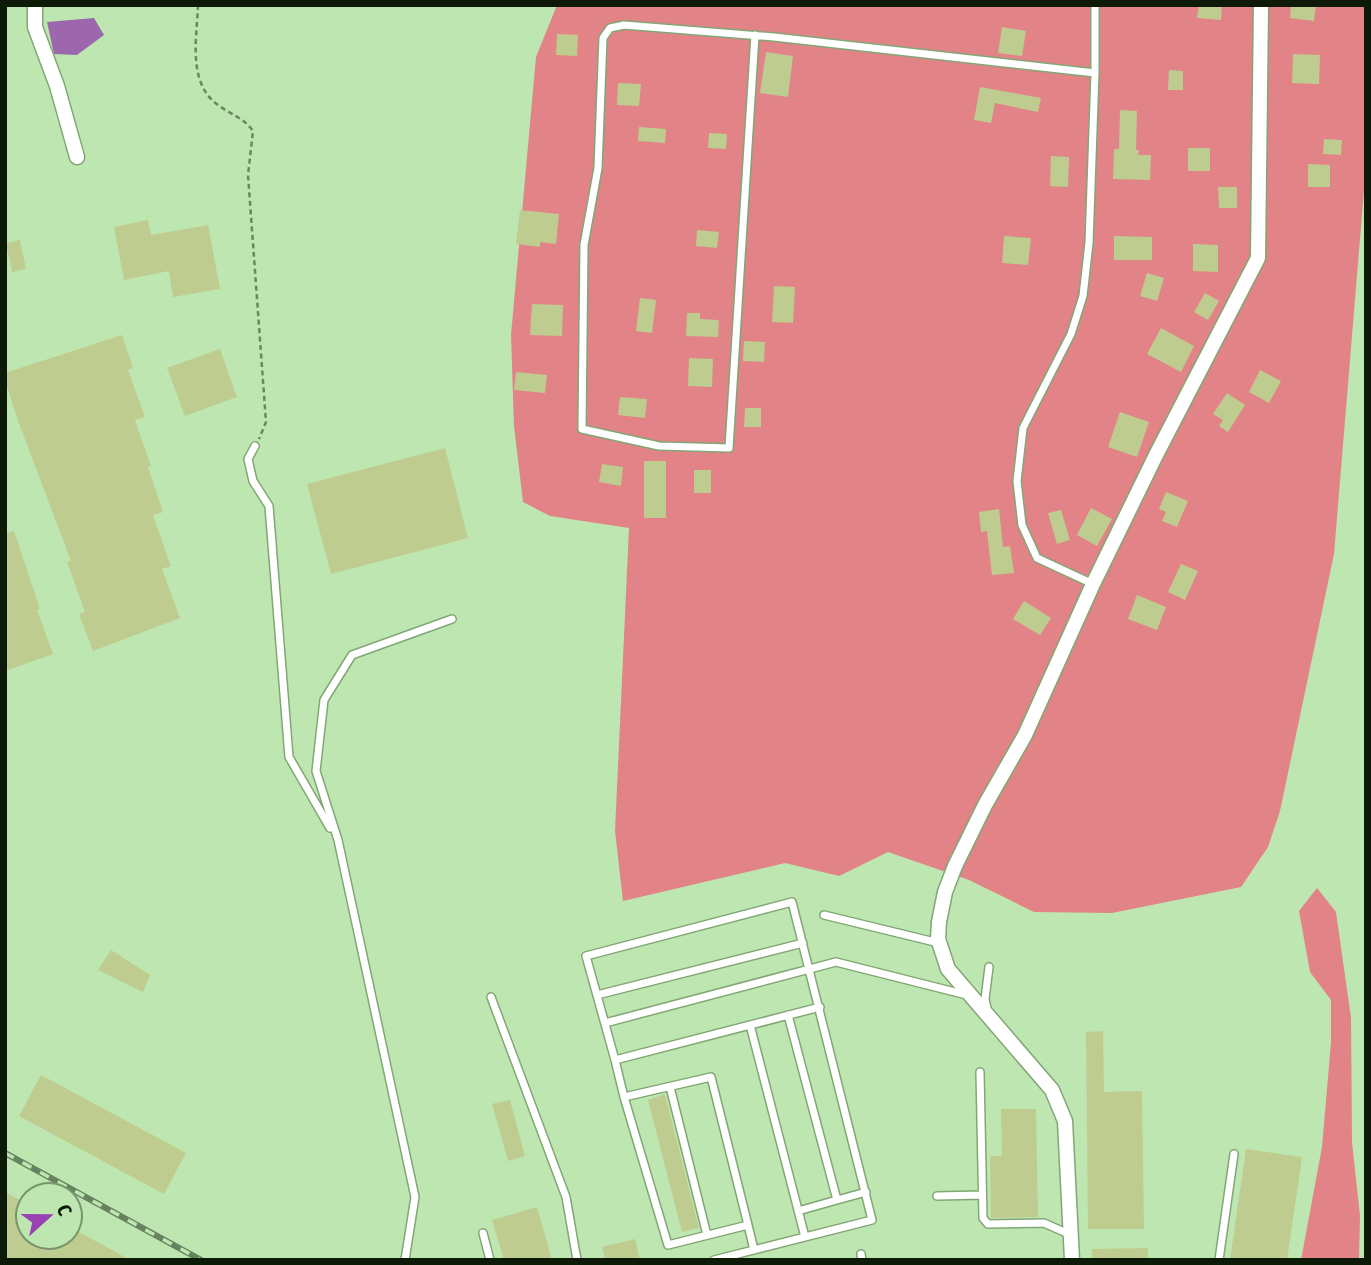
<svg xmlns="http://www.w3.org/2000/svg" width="1371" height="1265" font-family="'Fira Sans Condensed',sans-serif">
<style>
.forest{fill:#e28387}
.water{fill:#9c67ac}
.building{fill:#bfcc8f}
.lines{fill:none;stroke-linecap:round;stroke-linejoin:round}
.service-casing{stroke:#82a775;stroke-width:10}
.minor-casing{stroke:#82a775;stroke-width:17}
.path{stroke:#6b8661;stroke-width:2.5;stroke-dasharray:5 3.5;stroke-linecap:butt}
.service{stroke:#fff;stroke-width:7}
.minor{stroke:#fff;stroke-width:14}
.rail-casing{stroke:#67825e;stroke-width:6}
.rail{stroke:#bee6b1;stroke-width:3.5;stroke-dasharray:10;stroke-linecap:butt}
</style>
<rect width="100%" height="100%" fill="#bee6b1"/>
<path class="forest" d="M557,5H1366V166L1334,554L1280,811L1268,847L1241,887L1112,913L1034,912L969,880L888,852L839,876L785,863L623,901L615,831L629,528L550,516L523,502L514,426L511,335L536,57Z
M1317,888L1336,912L1351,1018L1352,1142L1360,1216L1359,1260H1301L1322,1147L1331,1042V1000L1310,972L1299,911Z"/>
<path class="water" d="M94,18L104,35L77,55L54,54L47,22Z"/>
<path class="building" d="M1199,5H1222L1221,20L1197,18Z
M1291,5H1316L1314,21L1290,18Z
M1002,27L1026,31L1022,56L998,53Z
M557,34L578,35L577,56L556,55Z
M766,52L793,56L788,97L760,93Z
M1293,54L1320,55L1319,84L1292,83Z
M1169,70L1183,71V90H1168Z
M618,83L641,84L639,106L617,105Z
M980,87L1041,98L1038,112L995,103L991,123L974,120Z
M1120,110L1137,111L1136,150H1139L1138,155H1151L1150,180L1113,179L1114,149H1119Z
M639,127L666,129L665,143L638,141Z
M709,133L727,134L726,149L708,148Z
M1324,139L1342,140L1341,155L1323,154Z
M1188,148H1210V171H1188Z
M1051,156L1069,157L1068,187L1050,186Z
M1308,164L1330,165V187H1308Z
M1218,187H1237V208H1219Z
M520,210L559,214L556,244L540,242V247L516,244Z
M148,220L151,235L208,225L220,289L173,297L169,271L124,280L114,227Z
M697,230L719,232L717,248L696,246Z
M1004,236L1031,238L1028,265L1002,263Z
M1114,236L1152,237V260H1114Z
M20,240L26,269L12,272L6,243Z
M1193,244L1218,245V272L1193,271Z
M1147,273L1164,278L1157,301L1140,296Z
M774,286L795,287L793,323L772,322Z
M1205,293L1219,301L1208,320L1194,312Z
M640,298L656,300L652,333L636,331Z
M532,304L563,305L562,336L530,335Z
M687,313H700V319L719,320L718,337L686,336Z
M1161,328L1194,346L1181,372L1147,354Z
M122,335L133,368L128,370L145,417L135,420L151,466L148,467L163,512L153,515L171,566L162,569L180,618L93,651L79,614L85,612L67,562L71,561L18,421L5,380V373Z
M744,341L765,342L764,362L743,361Z
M220,349L237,397L185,416L167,368Z
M689,358L713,359L712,387L688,386Z
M1260,370L1281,381L1269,403L1249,392Z
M516,372L547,375L545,393L514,390Z
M1227,393L1245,405L1228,432L1219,426L1223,420L1213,414Z
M620,397L647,399L645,418L618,415Z
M745,408H761V427H744Z
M1120,412L1149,422L1137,457L1108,447Z
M445,448L468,538L331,574L307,484Z
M644,461H666V518H644Z
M602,464L623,467L621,486L599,482Z
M694,470H711V493H694Z
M1166,492L1188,501L1177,527L1162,521L1166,512L1159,509Z
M1091,508L1112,519L1097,546L1077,535Z
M999,509L1003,547L1010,546L1014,573L992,575L987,531L981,532L979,512Z
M1061,510L1070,540L1057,544L1048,513Z
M14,531L40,609L37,610L53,654L5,671V534Z
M1181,564L1198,571L1185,600L1168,592Z
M1137,595L1166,607L1157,630L1128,619Z
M1024,601L1051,618L1040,635L1013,619Z
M111,950L150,975L143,992L98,970Z
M1103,1031L1104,1092L1142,1091L1144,1229H1088L1086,1032Z
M41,1075L186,1153L164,1194L19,1116Z
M665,1094L699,1228L682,1232L648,1100Z
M510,1100L525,1156L508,1161L492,1104Z
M1001,1109H1036L1038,1217L991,1218L990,1156H1002Z
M1246,1149L1302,1157L1287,1260H1230Z
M5,1192L28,1204V1237H70V1227L130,1260H5Z
M537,1207L552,1260H504L492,1220Z
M635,1239L640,1260H605L602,1247Z
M1148,1248V1260H1092V1249Z"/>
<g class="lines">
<defs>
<path id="service" d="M755,35L729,448L659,446L582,429L584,245L598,168L603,38L610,28L624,25L774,37L1095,73
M255,446L248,459L253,481L269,506L289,757L330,828
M1093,584L1037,558L1022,525L1017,481L1023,428L1071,334L1083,296L1089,243L1095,73V5
M824,915L939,943
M597,995L803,943
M491,997L566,1197L577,1260
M987,1008L985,999L989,967
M788,1015L837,1200L798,1211
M605,1023L836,962L967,995
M750,1025L805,1237
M615,1060L624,1097L668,1245L748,1225L711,1077L624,1097
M980,1072L983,1218L988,1224L1044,1223L1071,1235
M670,1087L707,1235
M937,1196L982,1195
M837,1200L866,1192
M748,1225L754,1250
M483,1233L490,1260
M861,1254L862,1260
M405,1260L415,1197L338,840L316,771L324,700L352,655L452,619
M714,1260L872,1220L792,902L586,956L615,1060L820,1007
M1219,1260L1234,1154"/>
<path id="minor" d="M35,5V27L57,86L77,157
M1072,1260L1065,1121L1052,1090L948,969L938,939L939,922L945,892L955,866L985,805L1025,735L1093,584L1156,455L1258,258L1261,5"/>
</defs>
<use href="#service" class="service-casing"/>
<use href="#minor" class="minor-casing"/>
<path class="path" d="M198,5C197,37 187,83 218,105C230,114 244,118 253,131L248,175L266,422L259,439"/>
<use href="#service" class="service"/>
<use href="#minor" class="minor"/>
<defs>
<path id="rail" d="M5,1153L201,1260"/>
</defs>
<use href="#rail" class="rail-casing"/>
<use href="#rail" class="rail"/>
</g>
<rect width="1371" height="1265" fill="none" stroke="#0c1a07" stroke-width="14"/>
<g transform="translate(49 1216) rotate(69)"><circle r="33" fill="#bee6b1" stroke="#77946d" stroke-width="2"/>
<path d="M0-5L12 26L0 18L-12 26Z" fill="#9843b1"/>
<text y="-10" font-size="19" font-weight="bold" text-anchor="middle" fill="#0c1a07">С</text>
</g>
</svg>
